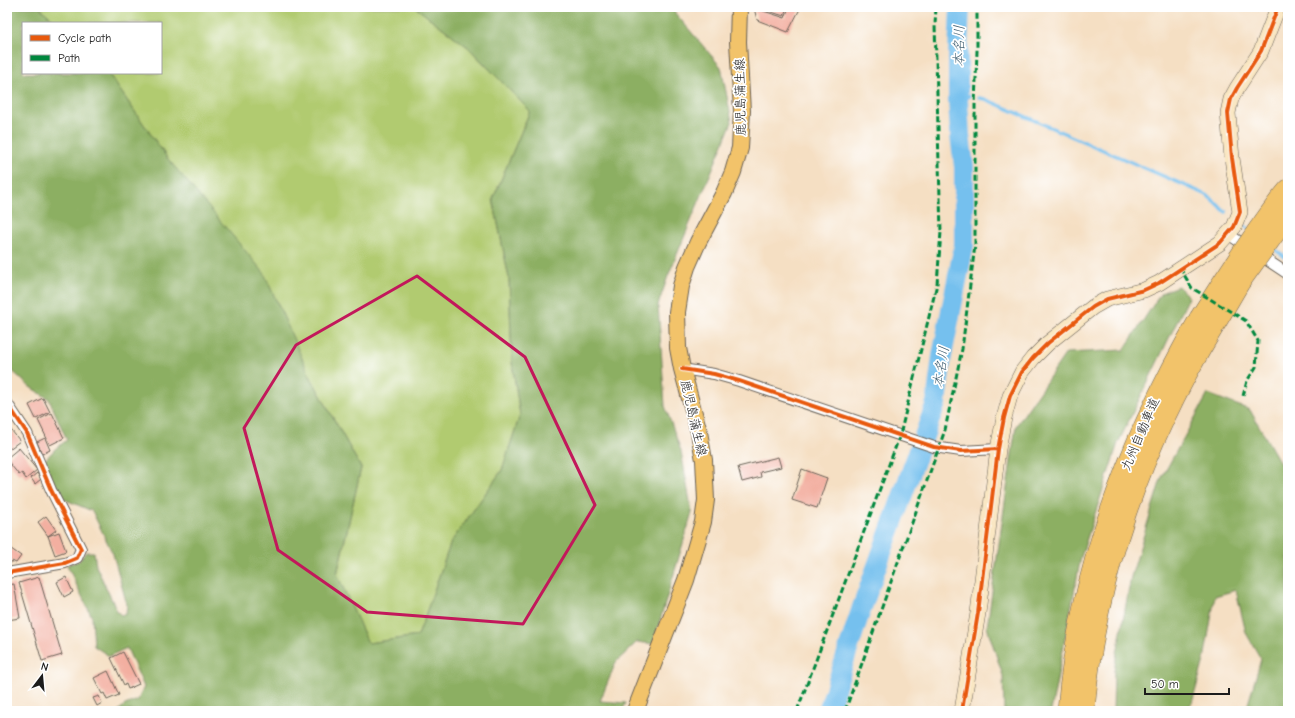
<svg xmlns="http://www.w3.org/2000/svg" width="1295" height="718" font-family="'Comic Neue','Klee One',sans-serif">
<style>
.green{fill:#b1cb70;stroke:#667446}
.forest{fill:#8caf62;stroke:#54663f}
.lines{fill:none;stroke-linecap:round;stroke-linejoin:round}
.stream{stroke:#74c0ee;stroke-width:3.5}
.river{stroke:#74c0ee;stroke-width:20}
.building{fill:#f3afa0}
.street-casing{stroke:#686056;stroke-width:12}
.secondary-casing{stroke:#686056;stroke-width:16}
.primary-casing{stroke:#686056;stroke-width:18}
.highway-casing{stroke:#686056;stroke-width:20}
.street{stroke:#fff;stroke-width:10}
.secondary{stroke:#fae7c3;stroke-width:15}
.primary{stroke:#f2c36a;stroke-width:16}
.highway{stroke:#f2c36a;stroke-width:19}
.highway-bridge-casing{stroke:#686056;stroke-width:20;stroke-linecap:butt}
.highway-bridge{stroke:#f2c36a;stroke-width:19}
.quiet{stroke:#00873e;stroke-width:3;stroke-dasharray:6 3;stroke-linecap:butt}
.cycleway-casing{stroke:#fff;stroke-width:6}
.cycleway{stroke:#e8590c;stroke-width:4}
.marked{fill:none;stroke:#c2185b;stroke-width:3;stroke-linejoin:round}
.labels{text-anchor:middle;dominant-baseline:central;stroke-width:3.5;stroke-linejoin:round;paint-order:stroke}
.street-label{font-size:13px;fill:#1c1c1c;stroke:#fff}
.water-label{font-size:14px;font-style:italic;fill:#3f5e70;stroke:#fff}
</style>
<rect width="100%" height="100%" fill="#fff"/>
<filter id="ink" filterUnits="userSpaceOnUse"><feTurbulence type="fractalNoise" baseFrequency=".025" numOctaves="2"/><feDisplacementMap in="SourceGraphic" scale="8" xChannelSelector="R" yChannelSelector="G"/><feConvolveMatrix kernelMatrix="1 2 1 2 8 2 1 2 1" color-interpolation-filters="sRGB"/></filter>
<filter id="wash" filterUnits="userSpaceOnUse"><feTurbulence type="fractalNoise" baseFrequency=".012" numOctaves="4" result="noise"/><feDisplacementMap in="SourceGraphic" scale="16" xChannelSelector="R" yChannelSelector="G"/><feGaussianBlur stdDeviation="0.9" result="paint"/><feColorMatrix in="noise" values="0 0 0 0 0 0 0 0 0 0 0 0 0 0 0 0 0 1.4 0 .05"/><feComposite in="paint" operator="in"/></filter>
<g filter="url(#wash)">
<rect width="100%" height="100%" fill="#f5dfc3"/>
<path class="green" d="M39,7H415L468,47L530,111L493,199L509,278L512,362L520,415L502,470L451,542L418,636L368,643L337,575L361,468L310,376L168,159L108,73H161V23H57Z"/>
<path class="forest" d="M7,7H39L57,23H23V73H108L168,159L264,273L310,376L361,468L337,574L368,643L418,636L451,542L502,470L520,415L512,362L509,278L493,199L530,111L468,47L415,7H674L675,13L721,67L732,122L668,276L658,305L665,406L681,451L692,513L653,644L637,642L616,662L600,701L626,703L622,711H118L125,705L138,700L144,687L127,648L109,656L94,646L92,617L67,565L79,561L86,552H94L96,566L117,611L121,615L126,614L127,605L113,554L92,511L59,497L44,461L55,449L67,440L49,399L30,387L7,366Z
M1178,286L1189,297L1118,443L1081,557L1051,711H1004L1003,676L987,627L1016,426L1066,353L1124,350L1161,293Z
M1208,394L1250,410L1288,477V711H1246L1261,659L1246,633L1236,590L1215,596L1204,660L1192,703L1183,711H1113L1114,670L1131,577L1161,479Z"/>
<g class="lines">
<path class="stream" d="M958,93L969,96
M979,98L985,99L1207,195L1226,212
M1245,226L1251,231
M1273,248L1288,259"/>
<path class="river" d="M828,711L861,610L936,403L942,356L964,245V167L960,135L958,100V53L960,7"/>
</g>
<g id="blocks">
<path class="building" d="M756,7H787L784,16Z
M789,7H801L788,32L757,20L754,8L785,18Z
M43,398L50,412L36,419L29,405Z
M52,413L64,438L50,445L38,420Z
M7,425L20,441L8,450L7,449Z
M45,438L50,450L42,454L37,442Z
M19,448L37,470L26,479L22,473L19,475L7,460V458Z
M778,457L781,467L760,472L761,477L742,482L738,467Z
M802,469L827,478L817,508L792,500Z
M37,473L41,479L35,484L31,478Z
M46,516L56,530L48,536L38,522Z
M59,532L66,551L55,555L48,536Z
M7,546L21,556L16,563L12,561L7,568Z
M39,577L62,655L42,661L19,583Z
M66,577L73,592L64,597L57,582Z
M14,584L20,618L7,620V585Z
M123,652L139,684L128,689L126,684L124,685L111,658Z
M108,671L119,695L107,700L104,693L102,694L94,678Z
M99,696L102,703L97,706L93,698Z"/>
</g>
</g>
<g filter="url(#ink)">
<use href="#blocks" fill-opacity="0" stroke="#686056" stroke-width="1"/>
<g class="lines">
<defs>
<path id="street" d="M1228,234L1288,274
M682,369L714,374L739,381L934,447L961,451L998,449
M7,403L27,433L51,490L81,549L77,558L65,563L7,573"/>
<path id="secondary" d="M962,711L978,613L998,449L1004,418L1010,396L1022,372L1033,358L1048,343L1093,307L1107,299L1144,290L1159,283L1220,243L1234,227L1240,212L1232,158L1228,113L1231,99L1237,88L1261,51L1278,7"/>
<path id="primary" d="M635,711L686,580L703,522L706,500L704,460L699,432L682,369L678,348L677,312L681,286L687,267L698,242L724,193L733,172L740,148L742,111L738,42L739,7"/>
<path id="highway" d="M1279,200L1288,189
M1067,711C1078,571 1129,439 1199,318
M1085,711C1096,575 1143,445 1213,329"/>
</defs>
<use href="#street" class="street-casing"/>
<use href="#secondary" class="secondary-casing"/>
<use href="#primary" class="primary-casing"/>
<use href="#highway" class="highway-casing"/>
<use href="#street" class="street"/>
<use href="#secondary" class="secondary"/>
<use href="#primary" class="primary"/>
<use href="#highway" class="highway"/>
<defs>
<path id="highway-bridge" d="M1199,318C1224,278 1250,239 1279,200
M1213,329L1240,283L1288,216"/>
</defs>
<use href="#highway-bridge" class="highway-bridge-casing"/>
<use href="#highway-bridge" class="highway-bridge"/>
<path class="quiet" d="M1180,268L1192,288L1246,321L1258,341L1256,367L1247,381L1243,396
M797,711L900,435L937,284L941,232L935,25L936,7
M845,711L945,430L962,349L975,245V105L977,51V7"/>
<defs>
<path id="cycleway" d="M682,369L714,374L739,381L934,447L961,451L998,449
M7,403L27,433L51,490L81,549L77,558L65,563L7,573
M962,711L978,613L998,449L1004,418L1010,396L1022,372L1033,358L1048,343L1093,307L1107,299L1144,290L1159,283L1220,243L1234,227L1240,212L1232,158L1228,113L1231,99L1237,88L1261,51L1278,7"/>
</defs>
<use href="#cycleway" class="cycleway-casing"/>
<use href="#cycleway" class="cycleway"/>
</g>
</g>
<path class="marked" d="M417,276L525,357L595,505L523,624L367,612L278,550L244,428L296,345Z"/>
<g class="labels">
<g class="street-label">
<text transform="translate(740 97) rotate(-91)">鹿児島蒲生線</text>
<text transform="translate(694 418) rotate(77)">鹿児島蒲生線</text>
<text transform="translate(1140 434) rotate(-67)">九州自動車道</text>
</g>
<g class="water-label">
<text transform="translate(959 46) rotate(-89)">本名川</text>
<text transform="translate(941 367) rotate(-81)">本名川</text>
</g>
</g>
<rect width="1295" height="718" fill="none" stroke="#fff" stroke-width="24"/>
<rect x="22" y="22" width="140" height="52" fill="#ffffff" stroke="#a4a4a4"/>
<rect x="30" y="35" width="20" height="6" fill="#e8590c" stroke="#a4a4a4"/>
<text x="58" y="42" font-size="12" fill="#1c1c1c">Cycle path</text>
<rect x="30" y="55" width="20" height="6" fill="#00873e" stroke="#a4a4a4"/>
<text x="58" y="62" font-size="12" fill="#1c1c1c">Path</text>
<g transform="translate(42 676) rotate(16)" stroke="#ffffff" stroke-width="3" paint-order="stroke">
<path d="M0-3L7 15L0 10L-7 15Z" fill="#1c1c1c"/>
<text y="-6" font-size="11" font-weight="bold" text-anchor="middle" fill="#1c1c1c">N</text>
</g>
<path d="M1145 688v6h84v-6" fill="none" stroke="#1c1c1c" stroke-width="2"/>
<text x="1151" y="688" font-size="12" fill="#1c1c1c" stroke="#ffffff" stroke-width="3" paint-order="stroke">50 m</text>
</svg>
